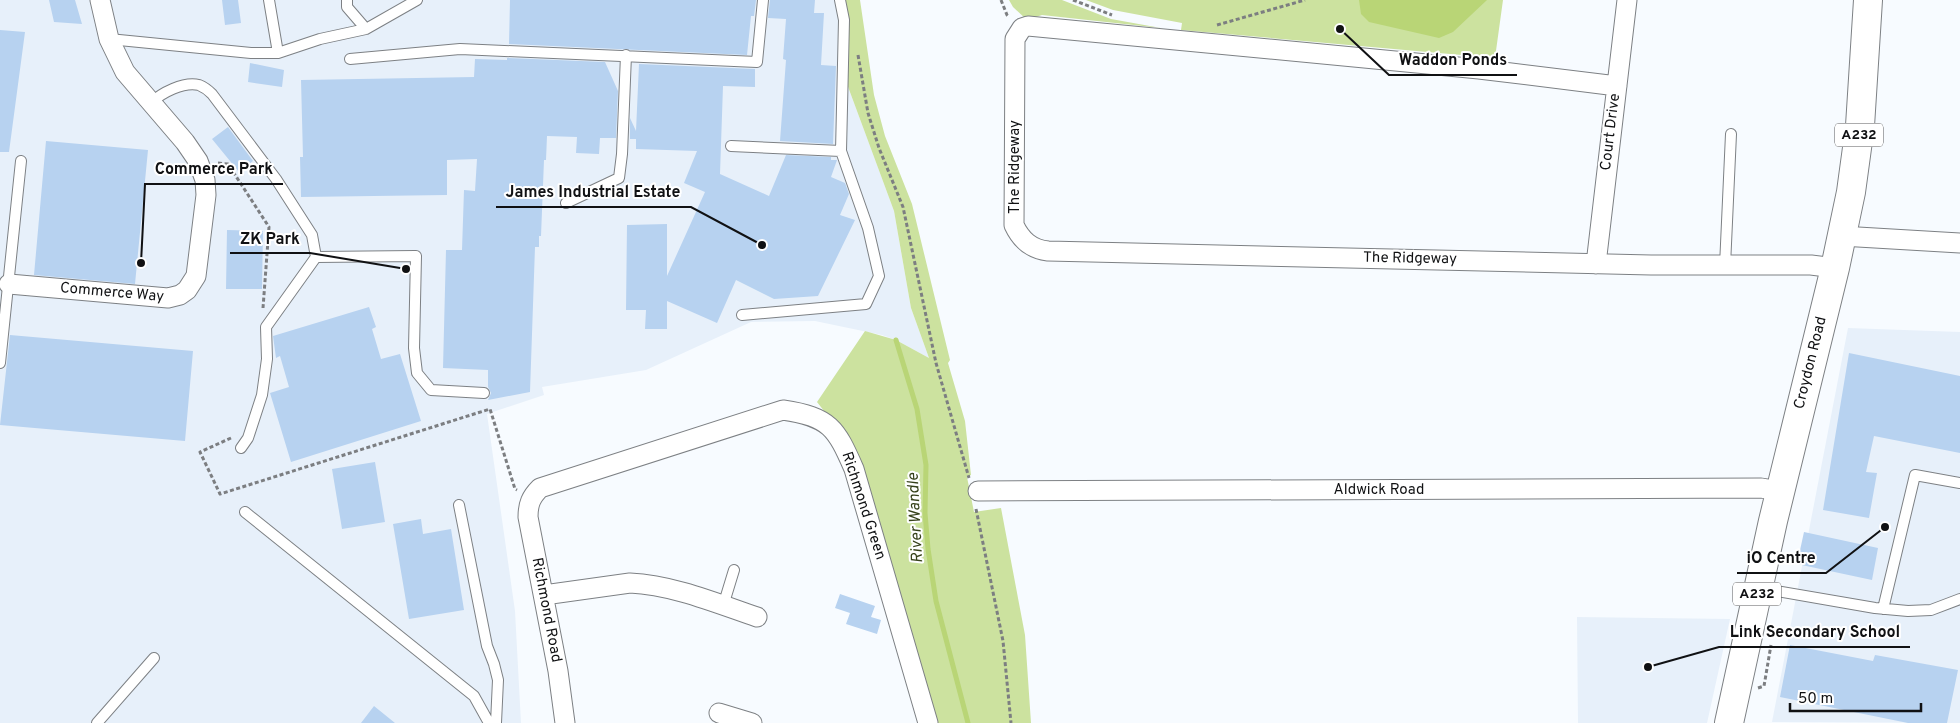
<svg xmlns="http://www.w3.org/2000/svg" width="1960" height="723" font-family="Overpass,sans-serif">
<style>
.built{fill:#e7f0fa}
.green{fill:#cce29f}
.water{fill:#b9d576}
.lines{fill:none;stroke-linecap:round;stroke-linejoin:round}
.stream{stroke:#b9d576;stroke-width:5}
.building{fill:#b7d2f0}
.service-casing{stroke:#7d8084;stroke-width:12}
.minor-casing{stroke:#7d8084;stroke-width:21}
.trunk-casing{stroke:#7d8084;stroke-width:30}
.path{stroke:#7c7e81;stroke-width:3;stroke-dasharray:4 2.5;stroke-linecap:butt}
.service{stroke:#fff;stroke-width:10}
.minor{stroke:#fff;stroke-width:19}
.trunk{stroke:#fff;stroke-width:28}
.labels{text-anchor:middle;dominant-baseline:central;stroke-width:4;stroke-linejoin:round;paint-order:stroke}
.shield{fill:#fff;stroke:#58585a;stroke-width:1}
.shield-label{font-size:14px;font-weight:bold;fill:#101113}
.street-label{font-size:15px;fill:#101113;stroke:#fff}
.water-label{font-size:16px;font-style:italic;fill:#36411a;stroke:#fff}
.leader{fill:none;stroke:#101113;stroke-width:2}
.callout-dot{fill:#101113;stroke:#fff;stroke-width:2}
.callout-label{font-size:16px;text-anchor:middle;font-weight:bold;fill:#101113;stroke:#fff;stroke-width:4;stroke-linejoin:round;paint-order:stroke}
</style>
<rect width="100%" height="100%" fill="#f7fbff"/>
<path class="built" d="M0,0H844L847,84L894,211L911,308L929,358L896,340L882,335L815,321L751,322L646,370L542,387L544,395L487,414L515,611L521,723H0Z
M1848,328L1960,332V723L1772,722Z
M1577,617L1730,619L1707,723H1578Z"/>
<path class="green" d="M844,0H860L874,95L885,136L912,204L950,360L948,363L965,421L971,475L967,477L974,512L1001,508L1025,635L1031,723H931L846,439L817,402L865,331L896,340L929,358L911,308L894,211L847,84Z
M1009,0H1062L1111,19L1161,28L1042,15L1027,20L1013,7Z
M1086,0H1503L1495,58L1181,30L1182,23L1113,10Z"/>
<path class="water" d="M1359,0H1487L1453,32L1439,38L1369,22L1361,14Z"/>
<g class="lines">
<path class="stream" d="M896,340L917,409L926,465L925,513L928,549L936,601L968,723"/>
</g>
<path class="building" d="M49,0H75L82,24L54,22Z
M222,0H238L241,23L225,25Z
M510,0H756L754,16H751L747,55L509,44Z
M770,0H815L814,13H824L821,65L836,66L833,144L780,141L786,60L783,59L786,19L768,18Z
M0,30L25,32L9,152H0Z
M507,58L605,62L618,91L616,138H600L599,154L576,153L577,137L547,136L546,160H544L541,236H539V247H535L530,392L488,400L491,393L488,387V370L443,368L446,250H462L464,190L475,191L477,159L447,160V195L301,197L300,157H303L301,80L474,77L475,59L507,60Z
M250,63L284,70L282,87L248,82Z
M639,64L755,69V87L723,86L720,174L769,196L786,155L831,157V160H837L831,177L845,183L849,194L840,215L855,220L818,296L774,299L736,280L717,323L667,301V329H645L646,310H626L627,225L667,224V276L705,192L684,183L697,151L636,149V139H630V118L636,131Z
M228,127L253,161L239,172L212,139Z
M46,141L148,150L135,284L34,275Z
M227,230L263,231L262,289H226Z
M369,307L376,327L372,329L381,359L400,354L421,421L291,462L270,393L289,387L280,356L276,358L273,336Z
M10,335L193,351L185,441L0,425Z
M1849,353L1960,376V453L1874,436L1866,472L1877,473L1869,518L1823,510Z
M375,462L385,522L342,529L332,469Z
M421,519L423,534L451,529L464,610L409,619L393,524Z
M1804,532L1878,548L1872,580L1797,564Z
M840,594L875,606L871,617L881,620L877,634L846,624L850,613L835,608Z
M1790,645L1873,661L1875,655L1958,670L1947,723H1908L1780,697Z
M374,706L395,723H361Z"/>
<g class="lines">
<defs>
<path id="service" d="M269,0L278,53
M347,0V7L366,29
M109,39L251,53H278L320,39L366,29L417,0
M350,59L460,49L757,62L763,0
M151,103C161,93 184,81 199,85C204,87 208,90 212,94L276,179L312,235L316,257L416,256L414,348L417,373L431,390L484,393
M731,146L841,151L844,20L840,0
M566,203L619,178L622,154L626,55
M1725,266L1731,134
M742,315L866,304L879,276L868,228L841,151
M0,363L21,161
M241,448L248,438L262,395L267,359L266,327L316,257
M459,505L487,646L494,664L498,680L496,723
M245,512L474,696L489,723
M1759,588L1875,608L1908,611L1931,610L1960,599
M723,606L734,570
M1883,609L1915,475L1960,483
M97,723L154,658"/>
<path id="minor" d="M1617,86L1479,69L1028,26L1022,28L1015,39L1014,225C1021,240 1031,249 1048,251L1651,265H1811L1835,268
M1841,236L1960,243
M1596,264L1627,0
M9,284L168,298L180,295L187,290L196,276L206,195L205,180L198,161L185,142L125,72L109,39L100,0
M978,491L1761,488L1780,491
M544,595L630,583C673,585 716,603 757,617
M719,713L752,723
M565,723L558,671L528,517C528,504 531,497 540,488L783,410C830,417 836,428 854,469L928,723"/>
<path id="trunk" d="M1729,723L1773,521L1835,268L1851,192L1860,126L1868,0"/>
</defs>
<use href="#service" class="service-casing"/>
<use href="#minor" class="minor-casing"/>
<use href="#trunk" class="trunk-casing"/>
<path class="path" d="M1001,0L1007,15L1009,17
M1073,0L1112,15
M1217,25L1305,0
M858,55L868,113L879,148L903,207L936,363L969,478
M218,163L228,164L269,227L263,308
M231,438L200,452L220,494L490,409L515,489L517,490
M976,509L1003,641L1011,723
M1758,688L1764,686L1771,645"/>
<use href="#service" class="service"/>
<use href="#minor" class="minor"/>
<use href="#trunk" class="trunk"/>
</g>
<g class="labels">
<g class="shield">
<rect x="1835" y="123.5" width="48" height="23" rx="4"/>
<rect x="1733" y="582.5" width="48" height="23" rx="4"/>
</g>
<g class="shield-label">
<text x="1859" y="135">A232</text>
<text x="1757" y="594">A232</text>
</g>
<g class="street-label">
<text transform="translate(1611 132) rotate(-83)">Court Drive</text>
<text transform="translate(1015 167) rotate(-90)">The Ridgeway</text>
<text transform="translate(1410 259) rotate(1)">The Ridgeway</text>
<text transform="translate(112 293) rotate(5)">Commerce Way</text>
<text transform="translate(1811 363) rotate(-76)">Croydon Road</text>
<text x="1379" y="490">Aldwick Road</text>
<text transform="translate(863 506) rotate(72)">Richmond Green</text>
<text transform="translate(546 610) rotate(79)">Richmond Road</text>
</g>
<g class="water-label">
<text transform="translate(916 518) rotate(-93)">River Wandle</text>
</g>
</g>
<path class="leader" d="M1340 29L1389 75H1517M141 263L145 184H283M762 245L691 207H496M406 269L310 253H230M1885 527L1826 573H1737M1648 667L1719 647H1910"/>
<g class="callout-dot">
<circle cx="1340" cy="29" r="5"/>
<circle cx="141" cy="263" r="5"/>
<circle cx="762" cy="245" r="5"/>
<circle cx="406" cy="269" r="5"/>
<circle cx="1885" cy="527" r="5"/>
<circle cx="1648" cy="667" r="5"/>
</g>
<g class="callout-label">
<text x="1453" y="65">Waddon Ponds</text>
<text x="214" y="174">Commerce Park</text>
<text x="593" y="197">James Industrial Estate</text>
<text x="270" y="244">ZK Park</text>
<text x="1781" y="563">iO Centre</text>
<text x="1815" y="637">Link Secondary School</text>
</g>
<path d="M1790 703v8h131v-8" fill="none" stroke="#101113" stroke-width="2.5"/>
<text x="1798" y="703" font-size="15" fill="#101113" stroke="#ffffff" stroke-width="4" paint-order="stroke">50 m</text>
</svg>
